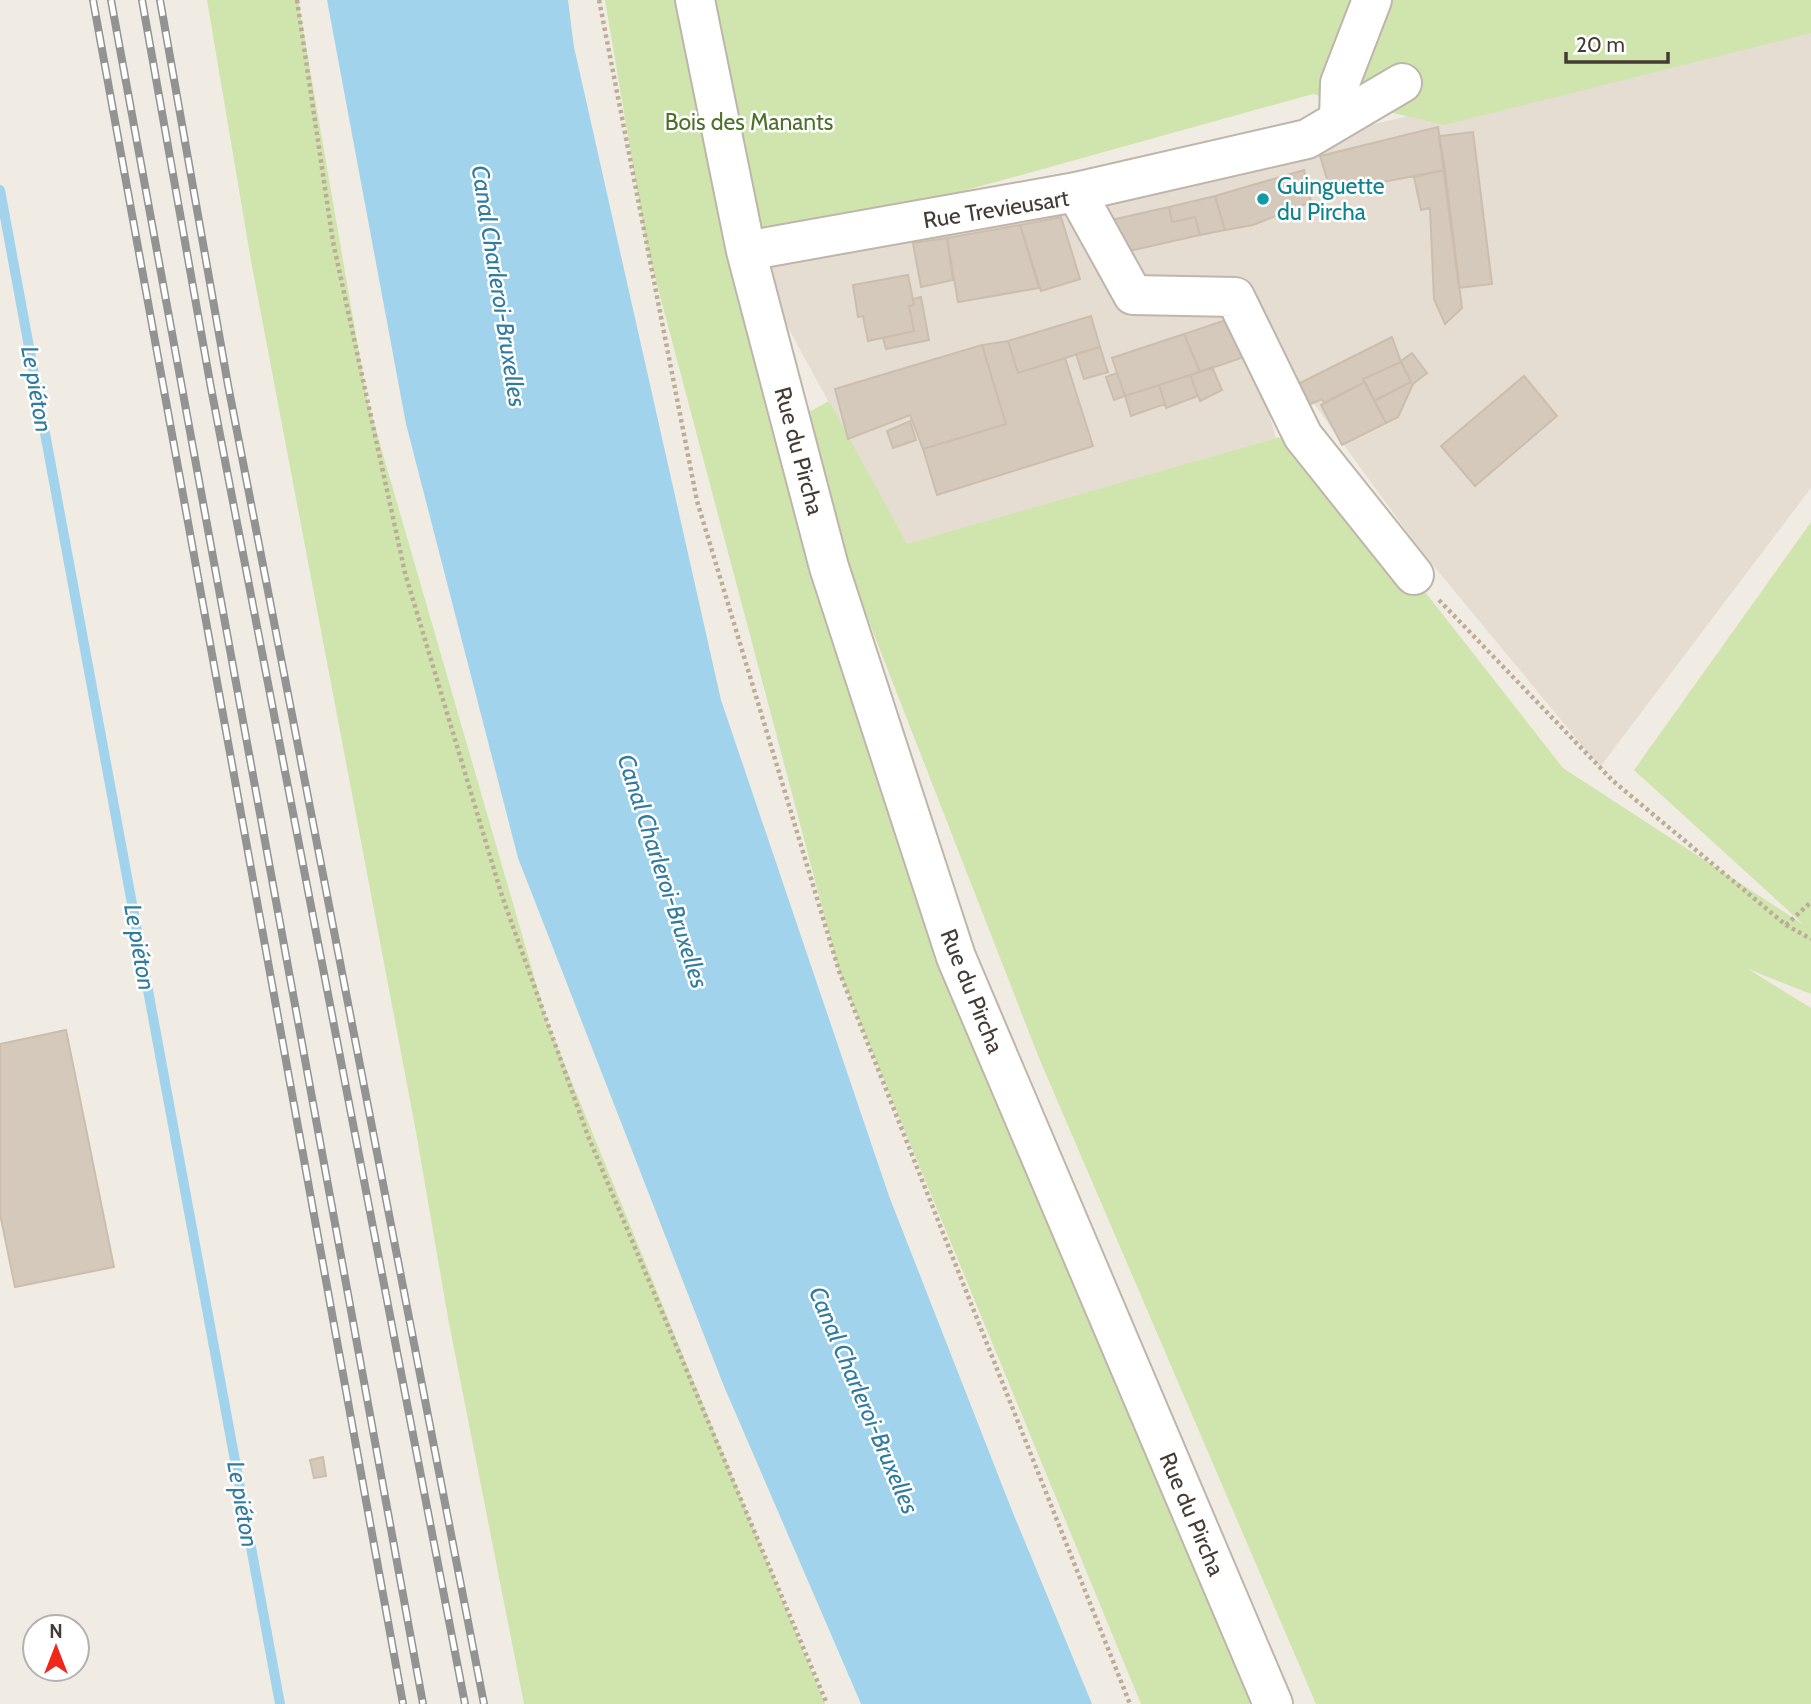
<svg xmlns="http://www.w3.org/2000/svg" width="1811" height="1704" font-family="Cabin,sans-serif">
<style>
.residential{fill:#e5ddd2}
.green{fill:#d0e4ad}
.water{fill:#a1d4ec}
.lines{fill:none;stroke-linecap:round;stroke-linejoin:round}
.stream{stroke:#a1d4ec;stroke-width:10}
.building{fill:#d5c9bc;stroke:#ccbdad;stroke-width:2}
.minor-casing{stroke:#bfb5aa;stroke-width:42}
.path{stroke:#bdad98;stroke-width:4.5;stroke-dasharray:3.5 3.5;stroke-linecap:butt}
.minor{stroke:#fff;stroke-width:38}
.rail-casing{stroke:#939393;stroke-width:8}
.rail{stroke:#fff;stroke-width:5;stroke-dasharray:16;stroke-linecap:butt}
.culture-dot{fill:#0f9aa8;stroke:#fff;stroke-width:2.5}
.labels{text-anchor:middle;dominant-baseline:central;stroke-width:5;stroke-linejoin:round;paint-order:stroke}
.park-label{font-size:23px;fill:#4c712a;stroke:#fff}
.culture-label{font-size:23px;fill:#0d838f;stroke:#fff;text-anchor:start}
.street-label{font-size:23px;fill:#433b34;stroke:#fff}
.water-label{font-size:24px;font-style:italic;fill:#307ca1;stroke:#fff}
</style>
<rect width="100%" height="100%" fill="#f1ece3"/>
<path class="residential" d="M1811,24V488L1600,767L1418,547L1224,280L1235,297L1276,438L907,545L746,251L1076,192Z"/>
<path class="green" d="M207,0H298L367,399L547,1021L825,1704H524L448,1318L416,1132L251,261Z
M605,0H1811V33L1444,125L1313,94L747,251L798,418L829,401L907,544L1276,438L1303,436L1563,768L1804,925L1634,770L1811,522V994L1748,969L1811,1008V1704H1316L1039,1058L831,524L891,725L1062,1209L1269,1704H1141L839,971L646,243Z"/>
<path class="water" d="M327,0H568L574,47L721,700L889,1196L1011,1508L1092,1704H861L723,1384L518,858L406,424Z"/>
<g class="lines">
<path class="stream" d="M0,190L280,1704"/>
</g>
<path class="building" d="M1438,127L1445,170L1331,192L1320,156Z
M1473,132L1492,284L1459,288L1439,136Z
M1304,170L1311,202L1253,225L1225,230L1215,196Z
M1445,170L1462,308L1445,324L1434,299L1430,208L1421,210L1414,177Z
M1215,196L1225,230L1200,235L1195,217L1172,222L1169,207Z
M1169,207L1172,222L1195,217L1200,235L1120,253L1111,220Z
M1061,217L1080,279L1041,291L1020,225Z
M1020,225L1039,288L958,302L947,238Z
M947,238L953,280L921,287L913,243Z
M908,275L914,305L909,306L914,331L868,341L863,316L858,317L853,285Z
M921,297L929,340L886,349L883,338L914,331L909,306L914,305L913,299Z
M1091,316L1100,347L1018,373L1008,341Z
M1232,318L1250,355L1200,372L1184,334Z
M1184,334L1200,372L1125,396L1112,358Z
M1392,337L1401,362L1363,379L1365,382L1324,403L1322,399L1302,408L1292,387Z
M1008,341L1018,373L1065,358L1093,446L937,495L923,449L1006,424L982,345Z
M982,345L1006,424L923,449L910,415L848,439L835,389Z
M1100,347L1108,372L1084,379L1076,354Z
M1412,353L1427,373L1413,384L1398,417L1386,423L1374,401L1411,382L1401,361Z
M1401,362L1411,382L1374,401L1363,379Z
M1212,367L1222,390L1200,401L1190,375Z
M1117,373L1125,396L1114,400L1106,377Z
M1190,375L1198,396L1166,408L1159,385Z
M1524,376L1557,416L1475,486L1441,446Z
M1365,382L1386,423L1342,445L1321,405Z
M1159,385L1165,404L1131,416L1125,396Z
M910,421L916,440L893,448L887,431Z
M66,1030L114,1267L15,1287L0,1214V1044Z
M323,1457L326,1476L314,1478L310,1460Z"/>
<g class="lines">
<defs>
<path id="minor" d="M695,0L746,251L829,567L956,957L1273,1704
M1339,120L1340,83L1372,0
M1076,192L1133,295L1235,297L1303,436L1414,575
M746,251L1076,192L1307,139L1402,83"/>
</defs>
<use href="#minor" class="minor-casing"/>
<path class="path" d="M297,0L333,242L405,573L502,896L588,1136L827,1704
M599,0L697,501L839,971L1130,1704
M1439,600L1613,781L1786,925L1811,939
M1786,925L1811,902"/>
<use href="#minor" class="minor"/>
<defs>
<path id="rail" d="M93,0L403,1704
M111,0L423,1704
M142,0L211,388L465,1704
M160,0L228,385L484,1704"/>
</defs>
<use href="#rail" class="rail-casing"/>
<use href="#rail" class="rail"/>
</g>
<circle class="culture-dot" cx="1263" cy="199" r="7"/>
<g class="labels">
<g class="park-label">
<text x="749" y="122">Bois des Manants</text>
</g>
<g class="culture-label">
<text x="1277" y="186">Guinguette<tspan x="1277" dy="26">du Pircha</tspan></text>
</g>
<g class="street-label">
<text transform="translate(996 209) rotate(-9)">Rue Trevieusart</text>
<text transform="translate(799 451) rotate(75)">Rue du Pircha</text>
<text transform="translate(972 991) rotate(68)">Rue du Pircha</text>
<text transform="translate(1192 1514) rotate(67)">Rue du Pircha</text>
</g>
<g class="water-label">
<text transform="translate(499 286) rotate(81)">Canal Charleroi-Bruxelles</text>
<text transform="translate(37 389) rotate(80)">Le piéton</text>
<text transform="translate(663 871) rotate(72)">Canal Charleroi-Bruxelles</text>
<text transform="translate(140 947) rotate(80)">Le piéton</text>
<text transform="translate(864 1400) rotate(67)">Canal Charleroi-Bruxelles</text>
<text transform="translate(243 1504) rotate(80)">Le piéton</text>
</g>
</g>
<g transform="translate(56 1648)"><circle r="33" fill="#ffffff" stroke="#b4b1ae" stroke-width="2"/>
<path d="M0-5L12 26L0 18L-12 26Z" fill="#f1271a"/>
<text y="-10" font-size="19" font-weight="bold" text-anchor="middle" fill="#433b34">N</text>
</g>
<path d="M1566 52v10h102v-10" fill="none" stroke="#433b34" stroke-width="3.5"/>
<text x="1576" y="52" font-size="21" fill="#433b34" stroke="#ffffff" stroke-width="5" paint-order="stroke">20 m</text>
</svg>
